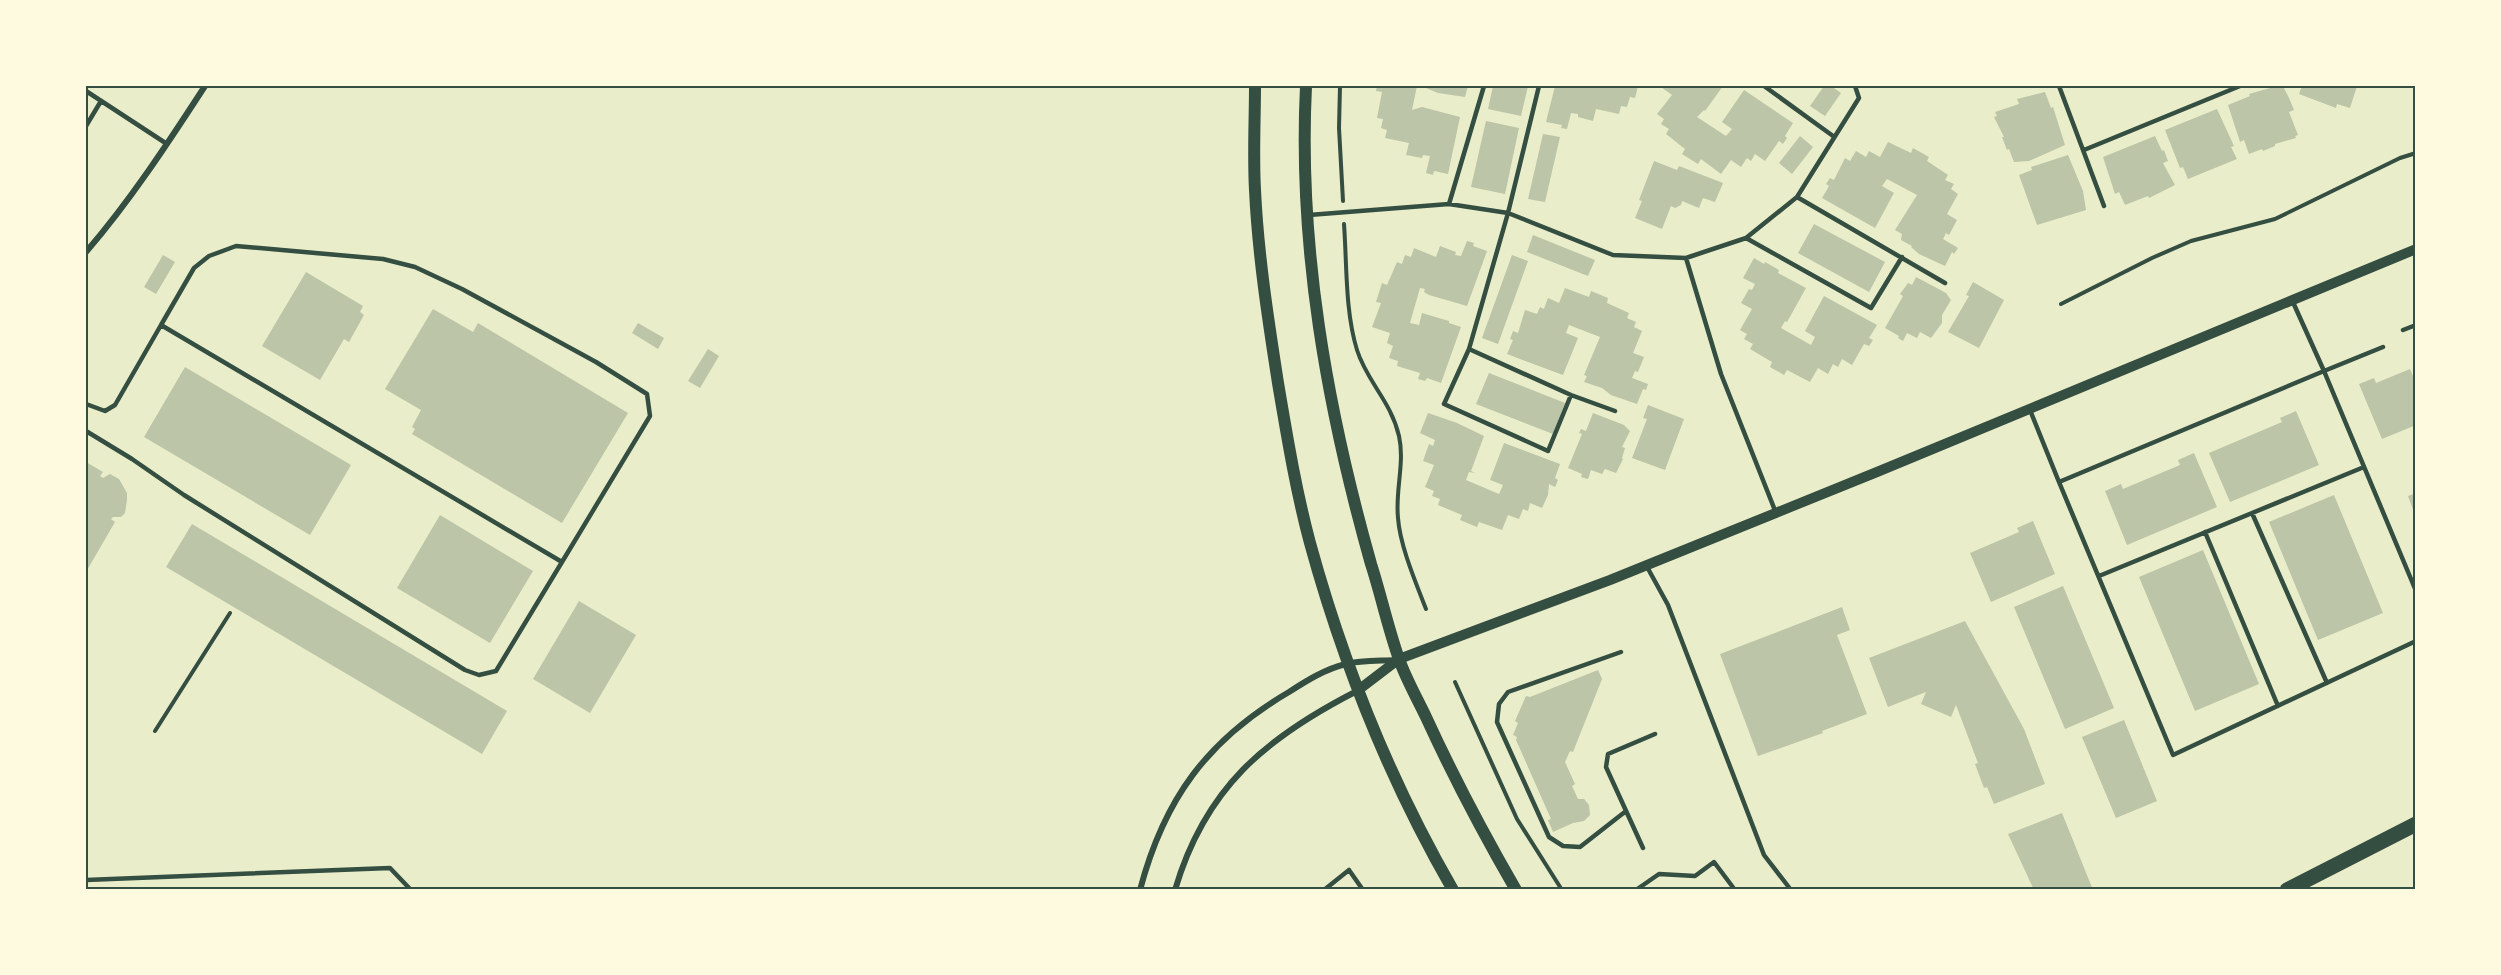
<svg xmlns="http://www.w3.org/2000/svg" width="2501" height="975" font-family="'PT Sans Narrow',sans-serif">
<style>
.building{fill:#bcc5a7}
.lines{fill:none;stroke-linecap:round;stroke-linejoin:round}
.path{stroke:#344e41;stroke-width:4}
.service{stroke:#344e41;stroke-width:4.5}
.minor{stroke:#344e41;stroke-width:6}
.tertiary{stroke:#344e41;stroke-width:10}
.secondary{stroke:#344e41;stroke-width:12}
.primary{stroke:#344e41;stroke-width:15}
.neatline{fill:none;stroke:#344e41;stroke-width:2}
</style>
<rect width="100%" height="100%" fill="#e9edc9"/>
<path class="building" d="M1377,86H1417L1412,110L1422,107L1460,117L1448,174L1434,171L1433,175L1426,173L1430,156L1423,155L1422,158L1406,155L1409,143L1385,138L1387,130L1381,128L1383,119L1377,118L1382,92L1376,91Z
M1427,86H1468L1465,97L1438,93L1426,88Z
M1493,86H1528L1521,116L1488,109Z
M1555,86H1638L1635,98L1630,97L1627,107L1621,106L1619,114L1596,109L1593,121L1578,117V114L1571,113L1567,129L1561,128L1562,125L1546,122Z
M1663,86H1723L1705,111L1704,110L1697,117L1726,136L1732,129L1722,122L1744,90L1793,123L1785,136L1787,138L1783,144L1779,141L1765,161L1755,154L1751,161L1747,158L1741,167L1731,160L1721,174L1701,159L1698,164L1682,154L1685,149L1666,134L1669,129L1661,124L1664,119L1657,114L1672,95L1661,87Z
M1824,86H1831L1841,93L1825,116L1810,106Z
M2277,86H2283L2289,98L2294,110L2289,112L2298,135L2295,136L2296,138L2275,144V146L2263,151L2262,149L2249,154L2244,140L2240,142L2228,105L2250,96L2249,94Z
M2302,86H2357L2350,108L2337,104L2336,108L2299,94Z
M2045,92L2051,108L2053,107L2065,145L2029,161L2014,162L2009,149L2007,150L2002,137H2004L1994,117L1997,116L1995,112L2019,104L2017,99Z
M2217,109L2234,146L2231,147L2237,159L2188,179L2183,167L2180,168L2165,130Z
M1486,121L1519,128L1505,194L1471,187Z
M1543,134L1560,137L1545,202L1528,199Z
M1800,136L1813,147L1792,174L1779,163Z
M2155,136L2162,151L2164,150L2168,161L2163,163L2175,185L2149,198L2148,196L2125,205L2119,192L2115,194L2103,157Z
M1888,142L1911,153L1913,148L1929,157L1927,161L1948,175L1945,180L1954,184L1951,189L1958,194L1947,214L1957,220L1949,235L1946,233L1943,239L1958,248L1954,254L1952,252L1945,266L1919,254L1911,247L1912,246L1901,240L1902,234L1895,230L1917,195L1887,179L1882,186L1894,193L1875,228L1822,198L1829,186L1826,184L1830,178L1834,180L1845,158L1850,161L1856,151L1866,157L1869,151L1880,157Z
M2068,155L2083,191L2086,210L2037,225L2019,175L2032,170L2031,167Z
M1654,161L1677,170L1679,166L1723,183L1715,202L1703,198L1699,208L1682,201L1681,205L1675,208L1671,206L1662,229L1635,218L1642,201L1639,200Z
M1814,224L1885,262L1869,292L1798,253Z
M1533,235L1595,260L1588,276L1527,252Z
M1467,241L1474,243L1473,246L1487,251L1467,306L1429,295L1424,292L1425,289L1420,288L1410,323L1419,325L1422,313L1449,321V323L1461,327L1441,383L1427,378L1425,381L1418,379L1420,373L1397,366L1398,361L1389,358L1393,346L1387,343L1390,333L1372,327L1381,303L1376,302L1382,283L1387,285L1397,262L1402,264L1405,255L1411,257L1414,248L1436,257L1440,246L1456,252L1455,255L1461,256Z
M163,255L175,262L156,294L144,287Z
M1512,255L1528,261L1498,344L1482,338Z
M1754,258L1764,264L1765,262L1779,270L1778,273L1806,288L1787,322L1785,321L1781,328L1811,345L1815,337L1805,331L1824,296L1877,325L1869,338L1873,340L1869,346L1864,344L1852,365L1842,359L1838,367L1833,364L1828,374L1818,368L1810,382L1787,370L1784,375L1770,367L1772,362L1750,349L1753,344L1744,339L1747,334L1740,330L1752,309L1741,303L1749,289L1752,290L1755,284L1743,278Z
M306,272L363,306L360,312L364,315L349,342L344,339L320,380L262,346Z
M1916,277L1946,293L1951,300L1942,315V323L1931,338L1920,332L1917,338L1907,333L1903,341L1898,338L1899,336L1885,328L1903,296L1900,294L1903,290L1908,283L1912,285Z
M1973,282L2004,300L1979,348L1948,332L1969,296L1966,295Z
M1565,288L1589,297L1591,291L1608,298L1607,303L1629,313L1627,318L1636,322L1634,327L1642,331L1633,353L1644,357L1638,372L1635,371L1632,378L1648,384L1646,390L1643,389L1637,404L1611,395L1602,388L1584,382L1587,376L1584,375L1600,337L1569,325L1566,333L1578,338L1563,375L1507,354L1513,340L1510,339L1513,331L1518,333L1525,310L1537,314L1540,307L1544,309L1548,298L1559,303Z
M433,309L473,332L478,323L628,413L562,523L412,434L415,429L412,427L421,410L385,389Z
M638,323L664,338L658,349L632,333Z
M708,349L719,356L700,388L688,381Z
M185,367L351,465L310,535L144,437Z
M2410,369L2416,383V425L2382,439L2359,384L2374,378L2376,383Z
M1489,373L1565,403L1553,434L1476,404Z
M1648,405L1684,419L1665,470L1632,458L1647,419L1643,418Z
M2296,411L2319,465L2230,502L2209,453L2282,422L2280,418Z
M1428,413L1457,423L1484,436L1471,471L1475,473L1469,472L1466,480L1499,494L1503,485L1490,480L1504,443L1560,464L1555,478L1558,480L1555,487L1549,484L1548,495L1542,508L1530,503L1528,511L1523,509L1519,519L1508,515L1502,530L1479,522L1477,527L1460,520L1462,515L1438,505L1440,499L1432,496L1434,491L1425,487L1434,465L1423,461L1429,444L1433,446L1435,440L1420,433Z
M1593,413L1624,425L1630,431L1622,447L1625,448L1622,458L1623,459L1616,473L1605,469L1602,474L1591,470L1588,479L1581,477L1582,474L1568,468L1582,434L1579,433L1581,429L1586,431Z
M2194,453L2217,507L2127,545L2105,491L2121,484L2123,489L2180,465L2178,460Z
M86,462L103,472L100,476L103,478L110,474L119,479L127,493V500L125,513L121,517H113L111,519L115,522L86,572Z
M2416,493V515H2415L2408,496Z
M2334,495L2383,613L2318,640L2269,522Z
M440,515L533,571L490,643L397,588Z
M2033,521L2055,574L1991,602L1970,553L2019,532L2017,528Z
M192,524L507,711L482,754L166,567Z
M2203,550L2259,684L2195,711L2139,577Z
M2063,586L2114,708L2065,729L2014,607Z
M579,601L636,635L590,713L533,679Z
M1842,607L1850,630L1837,635L1867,714L1822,731L1823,733L1758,756L1720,654Z
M1965,621L2024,729L2045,784L1994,804L1987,787L1984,788L1975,764L1978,763L1956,705L1951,717L1921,704L1926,692L1888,707L1869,658Z
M1598,670L1602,679L1573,752L1570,751L1565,762L1575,784L1572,786L1578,799H1584L1589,805L1590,815L1584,821L1573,823L1553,832L1548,820L1551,819L1516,740L1517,737L1513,735L1518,723L1515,721L1526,696L1530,697Z
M2124,720L2157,801L2116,818L2082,737Z
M2062,813L2093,890H2034L2008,834Z"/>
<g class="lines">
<path class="path" d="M1340,86L1339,128L1343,201
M1344,224C1347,265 1345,311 1357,350C1367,382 1391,401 1399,436C1405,463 1395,491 1398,518C1400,546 1416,583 1426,609
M2061,304L2152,258L2191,241L2275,219L2400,158L2416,153
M1455,682L1517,819L1562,890
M155,731L230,613"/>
<path class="service" d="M1539,86L1508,213L1469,349L1444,404L1548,451L1571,395
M1764,86L1833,136
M2059,86L2104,206
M86,91L167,144
M86,126L101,101
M2084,150L2240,86
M1797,197L1945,283
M1449,204L1484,86
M1309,215L1449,204L1508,213L1613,255L1686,258L1746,238L1797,197L1859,98L1855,86
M1746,238L1871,308L1902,257
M1686,258L1721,374L1776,513
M161,325L194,268L209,256L236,246L383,259L415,267L462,289L596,362L647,394L650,416L562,562
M2403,330L2416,325
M2383,347L2324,371L2416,591
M1469,349L1571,395L1615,411
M86,404L105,411L115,405L161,325L562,562L496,671L479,675L465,670L184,495L132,459L86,431
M2030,410L2059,482L2324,371L2292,300
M2059,482L2173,755L2416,641
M2252,513L2327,683
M2205,532L2278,706
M1646,565L1668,605L1764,855L1791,890
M2099,576L2364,467
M1621,652L1508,692L1499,704L1497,722L1549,837L1563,846L1580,847L1626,811
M1643,848L1606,767L1608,754L1655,734
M86,880L390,868L411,890
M1324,890L1349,870L1363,890
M1636,890L1659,874L1695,876L1714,862L1735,890"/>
<path class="minor" d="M86,252C130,201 168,143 205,86
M1140,890C1164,799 1207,740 1289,692C1306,681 1325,669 1346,664C1361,660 1380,661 1396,660
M1175,890C1205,788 1265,738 1357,691"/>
<path class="tertiary" d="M1357,691L1399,659L1610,580L1877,472L2416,249"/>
<path class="secondary" d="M1255,86C1255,120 1253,155 1255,190C1258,254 1268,319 1278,383C1287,436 1296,491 1310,543C1343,663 1390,781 1453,890
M1306,86C1298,247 1327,408 1371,564C1381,595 1388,628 1399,659C1406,679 1417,698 1426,717C1453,776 1483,833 1516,890"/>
<path class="primary" d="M2287,890L2416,824"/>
</g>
<rect width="2501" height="975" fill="none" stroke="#fefae0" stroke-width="174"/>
<rect x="87" y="87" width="2327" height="801" class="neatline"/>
</svg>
